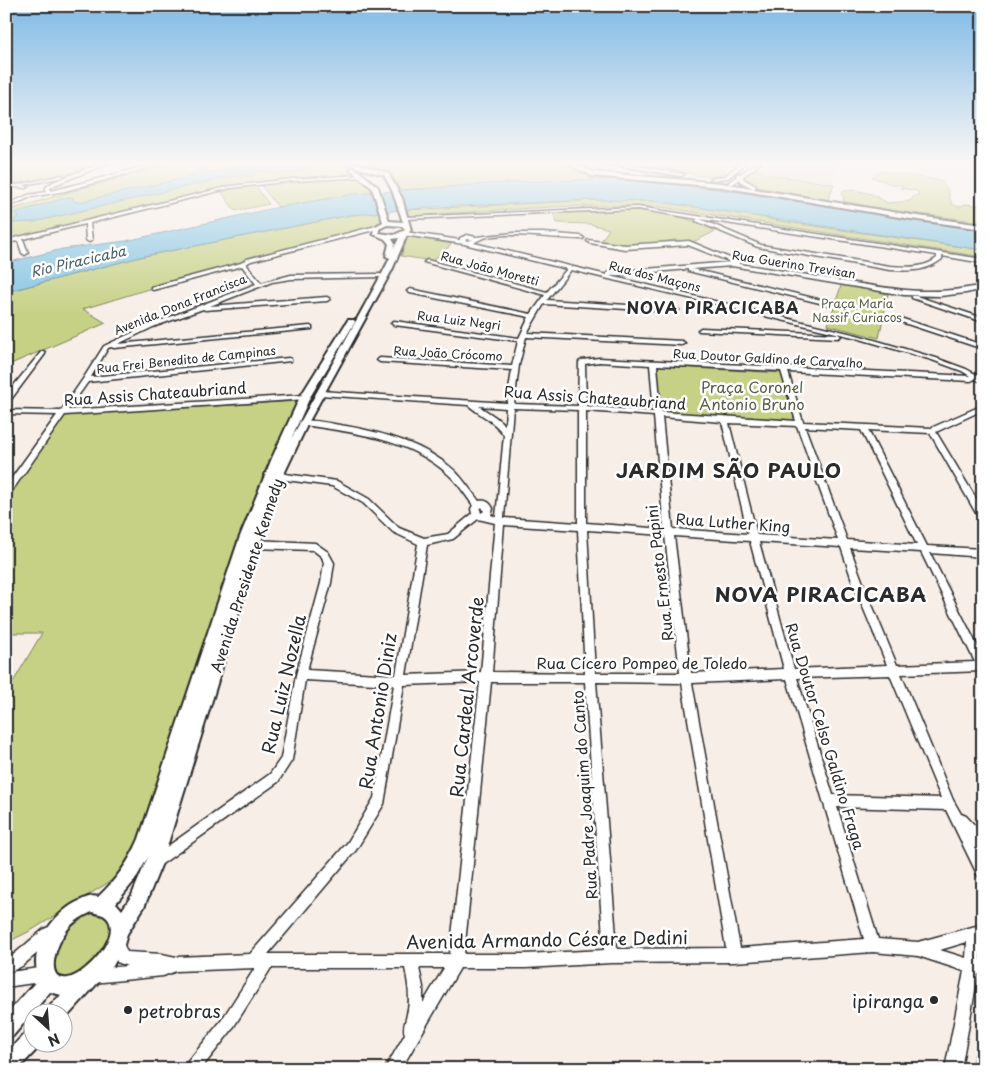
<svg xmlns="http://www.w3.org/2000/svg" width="989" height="1075" font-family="'Playpen Sans',sans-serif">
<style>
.built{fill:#eed9cc}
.green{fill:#c6d185;stroke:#787e58}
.water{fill:#82c4e3;stroke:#5f8799}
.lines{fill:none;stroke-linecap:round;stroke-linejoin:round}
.stream{stroke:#5f8799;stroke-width:1}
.minor-casing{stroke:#2b2b2b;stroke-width:3}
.major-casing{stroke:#2b2b2b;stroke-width:4}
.minor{fill:#fff;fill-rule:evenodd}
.major{fill:#fff;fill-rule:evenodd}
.poi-dot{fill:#2b2b2b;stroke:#fff;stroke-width:2}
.labels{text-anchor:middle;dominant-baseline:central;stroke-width:5;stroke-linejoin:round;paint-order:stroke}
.far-street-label{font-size:12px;fill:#2b2b2b;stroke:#fff}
.far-park-label{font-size:12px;fill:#5a5d46;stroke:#fff}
.far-water-label{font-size:14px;font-style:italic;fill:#49616b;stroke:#fff}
.park-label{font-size:15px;fill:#5a5d46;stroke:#fff}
.street-label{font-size:15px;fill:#2b2b2b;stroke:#fff}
.far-district-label{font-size:16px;font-weight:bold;letter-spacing:1px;fill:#2b2b2b;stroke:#fff}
.near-street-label{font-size:18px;fill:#2b2b2b;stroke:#fff}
.near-poi-label{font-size:18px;fill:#2b2b2b;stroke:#fff;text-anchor:end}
.district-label{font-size:20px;font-weight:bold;letter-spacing:1px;fill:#2b2b2b;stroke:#fff}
</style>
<rect width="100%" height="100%" fill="#f7eee8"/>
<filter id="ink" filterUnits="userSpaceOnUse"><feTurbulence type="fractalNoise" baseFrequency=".02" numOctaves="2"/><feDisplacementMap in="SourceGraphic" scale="10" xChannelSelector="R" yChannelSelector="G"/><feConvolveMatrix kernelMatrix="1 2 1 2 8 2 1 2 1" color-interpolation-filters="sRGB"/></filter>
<g filter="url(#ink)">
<path class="built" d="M768,163H836L832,183L754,171Z"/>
<path class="green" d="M6,163H100L55,178L6,184Z
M178,163H346L353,170L345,175L255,182L215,190L6,242V211L83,188Z
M361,163H563L592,174L694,182L784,196L840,208L983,228V230L723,190L616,179L519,182L399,190C392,167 381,171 361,163Z
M660,163H728C726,168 725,174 719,176C709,179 672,170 660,168L658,166Z
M757,169L765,174L834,184L828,200L757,187L748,183L742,175Z
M881,171L943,181L949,193V197L952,204L959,207L965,204L983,206V222L887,210L843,201L844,197L841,194L844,191L854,190L872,194L888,203L910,201L914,196L919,195L917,191L900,188L903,187L901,185H894L872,177Z
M358,177L372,188L374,192L278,207L259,183Z
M254,184L269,204L235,211L221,191Z
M596,200L649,201L738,212L779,221L983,250V257L661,207C579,203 495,210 414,216L407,215L405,210Z
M632,210C663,212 689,217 716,231L693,242L675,240L644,245L615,244L601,241L609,229L590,224L557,223L553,213Z
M381,212L385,222L371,228L305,248L191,276L83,309L106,323L6,366V292L144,256L351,215Z
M408,236L452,244L432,261L401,256Z
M842,283L888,294L879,338L828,325Z
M657,366L782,373L797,420L661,412Z
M299,401L237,544L138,848L122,874L32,930L6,943V694L42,633H6V500L66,415Z
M91,912C111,913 112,925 108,942C107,946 107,950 105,953C98,962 87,970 79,978L60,979L53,974L50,955L65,926Z"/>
<path class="water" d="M204,163H215L203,170V172L208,173L253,163L313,165L309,169L294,173L274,174L267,170L257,172L254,176H238L219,179L34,222L9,223L19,217L15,214L18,212L65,198L72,197L75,202H79L193,176L198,168Z
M616,179L723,190L983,230V250L654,201L596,200L435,207L351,215L144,256L6,292V263L63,249L126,241L274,208L354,194L519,182Z"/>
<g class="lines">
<path class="stream" d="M619,174L625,168"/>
<defs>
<path id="minor" d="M102,163H109L57,184L50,188L51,191L158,163H166L65,191L31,197L6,208V205L28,195L46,192V187L53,182Z
M741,163H746L728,178L712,180L710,179L725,176Z
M756,163H761L733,184H729V182Z
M62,175L64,177L24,185L28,187L26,188L6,186V184L18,185Z
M364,175L366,177L292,181L231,188L90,223L92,240L89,242L86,240L85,224L23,239L28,253L25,255L22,253L18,241L6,243V240L231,186L292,179Z
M638,207L983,259V263L942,256V259C926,272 909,271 890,270L758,247L696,221V220L698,219L638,209L406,219L404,218L406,217ZM700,219L937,255V258C923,269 907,267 890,266L761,245Z
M376,226L378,227V229L251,261L246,264L261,283L291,275L380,274L382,275V277L291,279L272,282L210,306L327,297L330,299L327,301L205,310L203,309L153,327L118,344L310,326L312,327V329L114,348L111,347L108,348L91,377L289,358L291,359V361L88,382L68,410L305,395L309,397L307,399L65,415L9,495L6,496V486L57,415L6,414V410L61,411L83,379L104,346L149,325L256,284L242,266L153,290L151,289V287L241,263L247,259Z
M405,232L460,240V238L467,235L476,237L514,233H543L581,236L584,238L583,239C558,240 493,227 474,243L607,275V273L609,272L731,262L688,245L625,249L590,243L587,241L588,240L625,245L689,241L739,262V264C773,269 808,275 842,281C893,289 931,297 983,285V289L966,293L940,296L904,295L732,266L692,269L830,302V304L828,305L688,271V269L610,276L857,335L936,358L966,369L983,378V383L975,379L971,381L788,372L803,422L931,428L983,405V410L936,432L983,510V521L980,520L930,433L868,430L927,546L983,549V557L930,553L983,657V671L901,674L953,800L961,814L966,816L983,834V850L978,847L983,857V877L978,876L946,810L837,807L878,939L918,942L983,924V938H981L980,960H983V974H978L961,1069H945L964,971L918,956L873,952L734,962L611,963L526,968H460L401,1069H385L405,1034C402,1027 406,1021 407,1014C411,999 408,983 405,968H271L231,1031L201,1069H184L186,1064L221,1021L255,968L176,971L163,976L93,983L88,981L86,976L88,971L93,969L127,966L117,962L109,943L111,938L116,936L121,938L127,952L162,954L176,957L250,954L348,842L374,798L394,685L305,680L292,760L278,782L159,866L155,868L151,866L149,862L151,858L270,774L281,758L296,675L321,583L324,563L322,557L313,550L254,548L251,546L250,544L251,542L254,540L315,543L328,552L334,563L331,583L307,670L396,675L418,544L393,532L363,503L332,486L278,479L274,476L275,474L278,473L337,481L369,499L399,528L424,538L448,534L472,514L471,509L473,505C465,495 459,484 449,475C410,439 354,432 303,425L299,423L300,421C314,419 332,424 346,426C385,433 425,444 455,471C464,480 471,491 479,501C486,499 491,503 493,509L491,515L496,517L504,435C494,421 480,415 468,405L320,395L316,393L320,391L507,403L512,370L380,362L377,360L380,358L512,366L518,341L394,325L391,323L394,321L519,338L529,317L410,293L407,291L410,289L531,314L545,295L424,262L427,260L547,292L567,269L464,244L403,235L402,234ZM467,239L473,240L466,241L465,240ZM571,270L853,337L932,360L962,371L970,376L599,358L582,360L579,362L578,406L514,404L519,365L526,337L682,345L685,343L682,341L527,333L544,304L676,312L679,310L676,308L547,300ZM599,362L650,365L654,412L586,406L585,364ZM657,365L781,371L796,421L661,412ZM479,406L506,408L505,425L494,416ZM513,408L578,410V523L504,518ZM586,411L654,416L664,529L586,523ZM662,417L722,422L748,534L673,529ZM729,423L797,426L838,540L757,535ZM805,427L861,430L917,545L847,540ZM482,507L484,511L481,513L480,509ZM478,519L495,523L481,672L406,675L427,545L453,539ZM504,525L578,530L585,673L492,672ZM587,530L665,535L680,673H595ZM674,536L750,541L784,669L691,673ZM759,542L841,547L853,583L887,665L794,669ZM850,548L921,552L975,662L897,665L863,583ZM890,675L941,798L833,795L797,678ZM787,679L864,939L740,948L692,683ZM480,682L450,954H268L356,850L384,804L404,685ZM491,682H585L604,950L526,954H464ZM596,682L682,683L726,948L617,949ZM967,942L966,958L940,950ZM419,968H444L423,1003V987Z
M912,296H916L983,318V322L912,298Z
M900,318L983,345V349L898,321V319Z
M701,328L838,334L841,336L838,338L699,331L698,330Z
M43,351L45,352V354L9,402H6V395L41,352Z
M49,927L54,929L56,934L54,939L22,966L10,972L47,967L52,969L54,974L52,979L47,981L6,987V959L12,956L44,929Z
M983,1045V1069H971L978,1047Z"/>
<path id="major" d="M349,163H356L388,173L402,198L411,230L407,235L392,270L308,423L283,476L260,544L162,863L144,907L127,934L124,945L113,966L65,1019H62V1012H49L51,1005L61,995L50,992L13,1036L6,1038V1015L39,978C27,949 54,912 79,901C86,898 91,895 98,897C116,880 129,862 139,839L239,539L272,458L300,397L348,320H354L355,322L310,397L291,439L384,270L390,258L386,256L389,244L385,239L373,234L374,227L383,222L372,188L350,169L355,168L378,187L389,221L403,222L392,190L384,175L358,168ZM387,225L402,226L405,230L394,235L379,233V229ZM399,238L394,248L395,244L392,239ZM148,857L132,895L122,910L116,903L135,880ZM92,912C95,913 100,914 103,915C128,929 87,975 68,978C43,981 57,943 65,933C71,923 81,917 92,912Z
M566,163H573L593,172L722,183L753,188L741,182L736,175L739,173L745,180L756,186L754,189L911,215L983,225V229L911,219L722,187L592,176Z
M604,163H620L684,174L681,176Z
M32,1030V1042H40L39,1047L18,1069H6V1054L25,1033Z"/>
</defs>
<use href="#minor" class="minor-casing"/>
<use href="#major" class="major-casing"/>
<use href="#minor" class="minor"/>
<use href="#major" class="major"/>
</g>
</g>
<linearGradient id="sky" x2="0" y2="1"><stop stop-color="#7fbae6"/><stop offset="0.52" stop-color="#fbf7f5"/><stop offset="1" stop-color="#fbf7f5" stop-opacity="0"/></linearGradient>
<rect width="989" height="314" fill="url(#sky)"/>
<g class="poi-dot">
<circle cx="934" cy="1000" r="5"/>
<circle cx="128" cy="1010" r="5"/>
</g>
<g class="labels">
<g class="far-street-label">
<text transform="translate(794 264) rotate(9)">Rua Guerino Trevisan</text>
<text transform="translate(490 268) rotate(15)">Rua João Moretti</text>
<text transform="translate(655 276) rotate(14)">Rua dos Maçons</text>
<text transform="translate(180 304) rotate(-22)">Avenida Dona Francisca</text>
<text transform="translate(459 320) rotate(7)">Rua Luiz Negri</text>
<text transform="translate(448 353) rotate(3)">Rua João Crócomo</text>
<text transform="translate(768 358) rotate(3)">Rua Doutor Galdino de Carvalho</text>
<text transform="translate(186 359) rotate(-6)">Rua Frei Benedito de Campinas</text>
</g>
<g class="far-park-label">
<text x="857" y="303">Praça Maria<tspan x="857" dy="14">Nassif Curiacos</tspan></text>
</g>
<g class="far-water-label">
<text transform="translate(78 261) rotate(-13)">Rio Piracicaba</text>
</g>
<g class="park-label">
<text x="752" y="386">Praça Coronel<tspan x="752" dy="17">Antonio Bruno</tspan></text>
</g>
<g class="street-label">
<text transform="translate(155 393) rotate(-4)">Rua Assis Chateaubriand</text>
<text transform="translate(595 397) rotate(4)">Rua Assis Chateaubriand</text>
<text transform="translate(733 522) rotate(4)">Rua Luther King</text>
<text transform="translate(659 573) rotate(-97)">Rua Ernesto Papini</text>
<text transform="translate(246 575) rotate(-72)">Avenida Presidente Kennedy</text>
<text x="642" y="662">Rua Cícero Pompeo de Toledo</text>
<text transform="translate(826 736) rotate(73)">Rua Doutor Celso Galdino Fraga</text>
<text transform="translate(584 795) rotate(-94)">Rua Padre Joaquim do Canto</text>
</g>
<g class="far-district-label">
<text x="713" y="307">NOVA PIRACICABA</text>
</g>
<g class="near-street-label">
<text transform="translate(283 684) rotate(-77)">Rua Luiz Nozella</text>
<text transform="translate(466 697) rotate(-84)">Rua Cardeal Arcoverde</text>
<text transform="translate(377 711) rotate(-81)">Rua Antonio Diniz</text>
<text transform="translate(547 939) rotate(-1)">Avenida Armando Césare Dedini</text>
</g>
<g class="near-poi-label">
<text x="924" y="1000">ipiranga</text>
<text x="138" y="1010" text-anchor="start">petrobras</text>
</g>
<g class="district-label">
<text x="729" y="470">JARDIM SÃO PAULO</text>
<text x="821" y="594">NOVA PIRACICABA</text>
</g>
</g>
<rect width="989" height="1075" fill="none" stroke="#fff" stroke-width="25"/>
<rect x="12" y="12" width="964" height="1050" fill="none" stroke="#2b2b2b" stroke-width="2" filter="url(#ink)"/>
<g transform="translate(48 1028) rotate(154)"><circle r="24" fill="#ffffff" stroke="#aaaaaa"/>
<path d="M0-4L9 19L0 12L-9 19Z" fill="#2b2b2b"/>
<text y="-8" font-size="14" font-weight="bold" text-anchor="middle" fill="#2b2b2b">N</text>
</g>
</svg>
